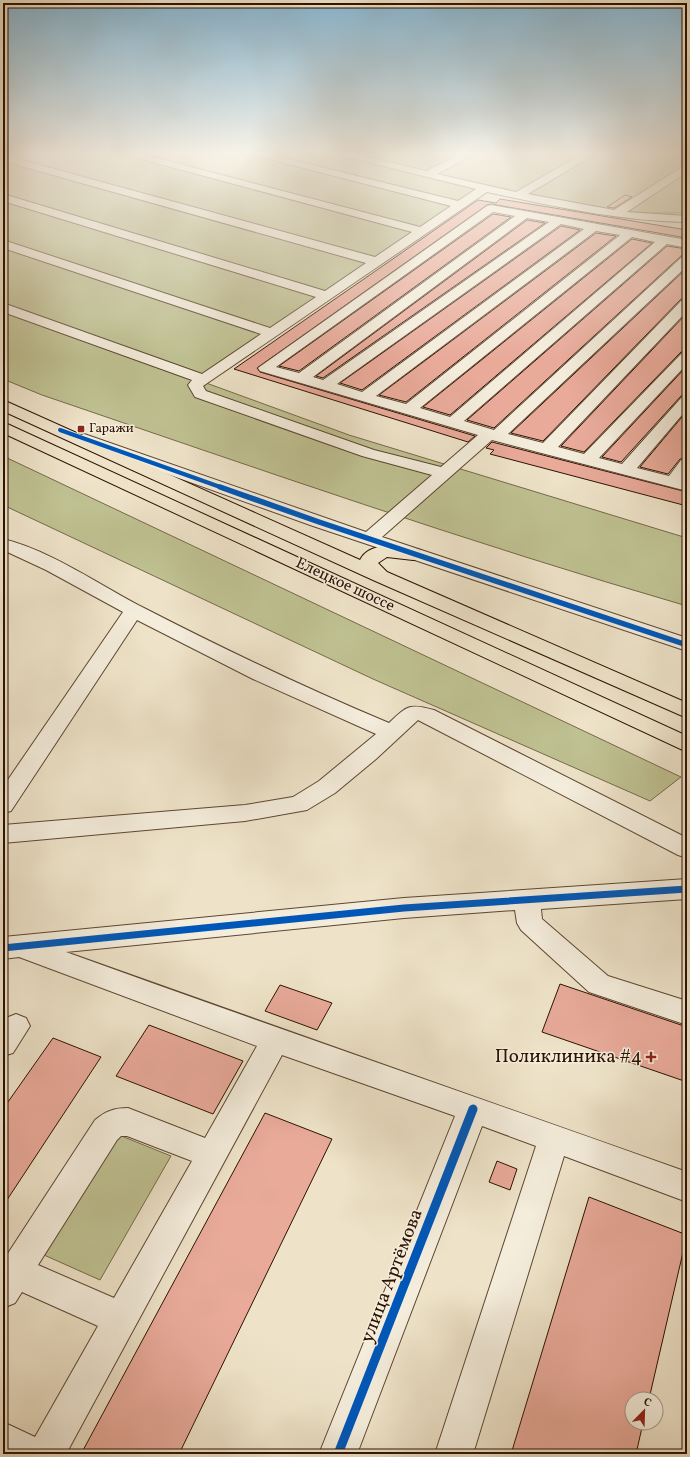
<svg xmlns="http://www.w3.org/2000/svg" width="690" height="1457" font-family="Vollkorn,serif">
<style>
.green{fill:#bfc192;stroke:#766949}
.building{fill:#e9aa9a;stroke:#2d1100}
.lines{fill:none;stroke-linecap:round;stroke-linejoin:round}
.minor-casing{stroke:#5d4632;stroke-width:2}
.major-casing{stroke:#2d1100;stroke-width:2}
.minor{fill:#f4eddc;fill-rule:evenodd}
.major{fill:#eee3c9;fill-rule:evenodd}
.cycleway-far3-casing{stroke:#f4eddc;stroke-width:5.5}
.cycleway-far2-casing{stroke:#f4eddc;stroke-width:8}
.cycleway-far1-casing{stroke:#f4eddc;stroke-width:10}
.cycleway-casing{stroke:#f4eddc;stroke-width:12}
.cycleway-far3{stroke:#0057b8;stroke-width:4}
.cycleway-far2{stroke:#0057b8;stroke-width:5.5}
.cycleway-far1{stroke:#0057b8;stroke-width:7}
.cycleway{stroke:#0057b8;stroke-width:9}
.poi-dot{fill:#8f2418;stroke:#f4eddc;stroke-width:1.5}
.labels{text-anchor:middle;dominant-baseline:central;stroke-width:3;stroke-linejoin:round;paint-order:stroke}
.far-poi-label{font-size:13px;fill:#2d1100;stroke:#f4eddc;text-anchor:start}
.street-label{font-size:16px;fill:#2d1100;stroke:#f4eddc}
.near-poi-label{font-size:19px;fill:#2d1100;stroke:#f4eddc;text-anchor:end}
.near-street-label{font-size:19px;fill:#2d1100;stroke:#f4eddc}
</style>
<rect width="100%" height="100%" fill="#eee3c9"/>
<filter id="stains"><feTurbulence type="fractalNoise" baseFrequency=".005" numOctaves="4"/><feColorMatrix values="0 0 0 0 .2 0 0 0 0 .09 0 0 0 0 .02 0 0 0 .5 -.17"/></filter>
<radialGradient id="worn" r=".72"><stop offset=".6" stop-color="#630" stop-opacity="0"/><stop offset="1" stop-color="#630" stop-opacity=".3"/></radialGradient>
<path class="green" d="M3,154H687V213H629L484,187L198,380L349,435L687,538V606C470,543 256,468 42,395L3,379Z
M3,456L681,777L650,801L373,679L3,505Z
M119,1135L171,1156L100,1280L44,1255Z"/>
<path class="building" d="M625,195L632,197L614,208L607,207Z
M500,199L687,230V238L491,204L487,205L257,368L260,372L475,436L468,442L234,369L478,200L496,203Z
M493,214L511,217L299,371L279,366Z
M527,220L545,223L323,378L316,376Z
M561,226L580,230L362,390L340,383Z
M596,233L616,236L406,402L379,395Z
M632,239L652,243L450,415L423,407Z
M667,246L687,249V254L682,255L494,428L467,420Z
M687,268V298L681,299L543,441L511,433Z
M687,313V351L681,352L584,452L561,446Z
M687,366V394L681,396L621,462L602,457Z
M687,411V458L680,459L668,474L640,467Z
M492,442L687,492V506L490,454L494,450L486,448Z
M560,984L687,1027V1082L542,1032Z
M280,985L332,1003L317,1030L265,1011Z
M149,1025L243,1061L213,1114L116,1076Z
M53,1038L101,1057L3,1206V1109Z
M265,1113L332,1139L179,1454H81Z
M497,1161L517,1169L510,1190L489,1182Z
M589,1197L687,1235L649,1399H632V1423H643L636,1454H511Z"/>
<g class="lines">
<defs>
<path id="minor" d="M123,154H141L420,227L451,206L249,154H268L458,201L476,189L335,154H355L426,171L460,154H474L437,174L516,192L582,154H595L528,194L614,210L687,164V172L627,212L687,216V222C619,221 553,206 487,192L203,386L206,391L374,450L441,467L478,435L260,371L258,368L487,206L491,205L687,240V248L667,244L464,421L494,430L683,256L687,255V266L508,434L543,443L682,300L687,299V311L558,447L584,454L682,353L687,352V364L599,458L622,464L682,397L687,395V409L637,468L669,476L681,460L687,459V475L683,480L687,481V491L492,440L382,537L687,638V651L313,526L78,442L76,439L78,436L84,434L90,436L366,532L432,475L362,456L195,397L188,385L192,380L3,312V303L202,374L261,334L3,248V240L270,328L316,297L3,201V194L325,291L366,263L3,161V155L375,257L412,232ZM493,212L515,216L299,373L276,367ZM527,218L549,222L323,380L313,377ZM561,224L584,229L362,392L337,384ZM596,231L620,235L406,404L376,396ZM632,237L655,242L450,417L420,408Z
M3,539C50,550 101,586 144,608C224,649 305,688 389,723C407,706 409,703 434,710L687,838V858L678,855L418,720L376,759L335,793L307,810L245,821L3,843V825L245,805L293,797L319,781L376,734L253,679L137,620L11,811L3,813V787L123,612L46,570L3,550Z
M687,879V899L541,909L542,919L608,976L687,1001V1025L589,992L521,930L517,923L515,910L404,918L66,952C273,1027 480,1098 687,1172V1202L564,1156L473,1454H435L536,1146L482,1126L357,1454H319L455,1116L282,1055L66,1454H3V1422L35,1437L98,1326L22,1292L15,1303L3,1308V1261L95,1120C106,1111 114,1108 128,1108L205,1138L257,1046L19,957L3,959V937L404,898ZM121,1136H127L192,1161L114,1298L38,1265L117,1140Z
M16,1014L26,1018L30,1026L13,1053L3,1056V1022L6,1018Z"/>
<path id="major" d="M3,400L360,560C370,540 402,546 420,550L422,554L420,558L413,560L387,557L378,563L387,572L687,703V718L373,580L3,411Z
M3,422L687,736V752L3,433Z"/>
</defs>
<use href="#minor" class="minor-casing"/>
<use href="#major" class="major-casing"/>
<use href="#minor" class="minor"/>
<use href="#major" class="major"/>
<defs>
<path id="cycleway-far3" d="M60,430L223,488"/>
<path id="cycleway-far2" d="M220,487L319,522L687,645"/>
<path id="cycleway-far1" d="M3,948L404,908L687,889"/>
<path id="cycleway" d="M338,1454L473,1109"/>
</defs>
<use href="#cycleway-far3" class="cycleway-far3-casing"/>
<use href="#cycleway-far2" class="cycleway-far2-casing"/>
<use href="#cycleway-far1" class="cycleway-far1-casing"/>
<use href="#cycleway" class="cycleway-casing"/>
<use href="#cycleway-far3" class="cycleway-far3"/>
<use href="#cycleway-far2" class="cycleway-far2"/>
<use href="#cycleway-far1" class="cycleway-far1"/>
<use href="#cycleway" class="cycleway"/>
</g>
<linearGradient id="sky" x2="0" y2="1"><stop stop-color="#88b8d4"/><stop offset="0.43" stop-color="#f7f2e7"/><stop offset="1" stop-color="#f7f2e7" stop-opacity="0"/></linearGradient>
<rect width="690" height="358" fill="url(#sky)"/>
<g class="poi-dot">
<rect x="77" y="425" width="8" height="8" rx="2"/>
<path d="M649 1051h4v4h4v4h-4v4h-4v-4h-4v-4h4z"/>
</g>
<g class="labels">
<g class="far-poi-label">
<text x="89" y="429">Гаражи</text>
</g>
<g class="street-label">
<text transform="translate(345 585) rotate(25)">Елецкое шоссе</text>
</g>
<g class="near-poi-label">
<text x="642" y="1057">Поликлиника #4</text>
</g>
<g class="near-street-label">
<text transform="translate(392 1276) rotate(-69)">улица Артёмова</text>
</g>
</g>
<rect width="690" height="1457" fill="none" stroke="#eee3c9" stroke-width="16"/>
<rect x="4" y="4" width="682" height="1449" fill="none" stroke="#2d1100" stroke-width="2"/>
<rect x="8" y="8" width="674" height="1441" fill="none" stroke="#2d1100"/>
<g transform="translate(644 1411) rotate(23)"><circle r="19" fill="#f4eddc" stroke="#a49584"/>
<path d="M0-3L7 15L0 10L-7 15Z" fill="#8f2418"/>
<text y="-6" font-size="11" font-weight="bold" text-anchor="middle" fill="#2d1100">С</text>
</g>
<rect width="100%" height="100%" filter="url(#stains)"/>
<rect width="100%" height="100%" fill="url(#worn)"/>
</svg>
